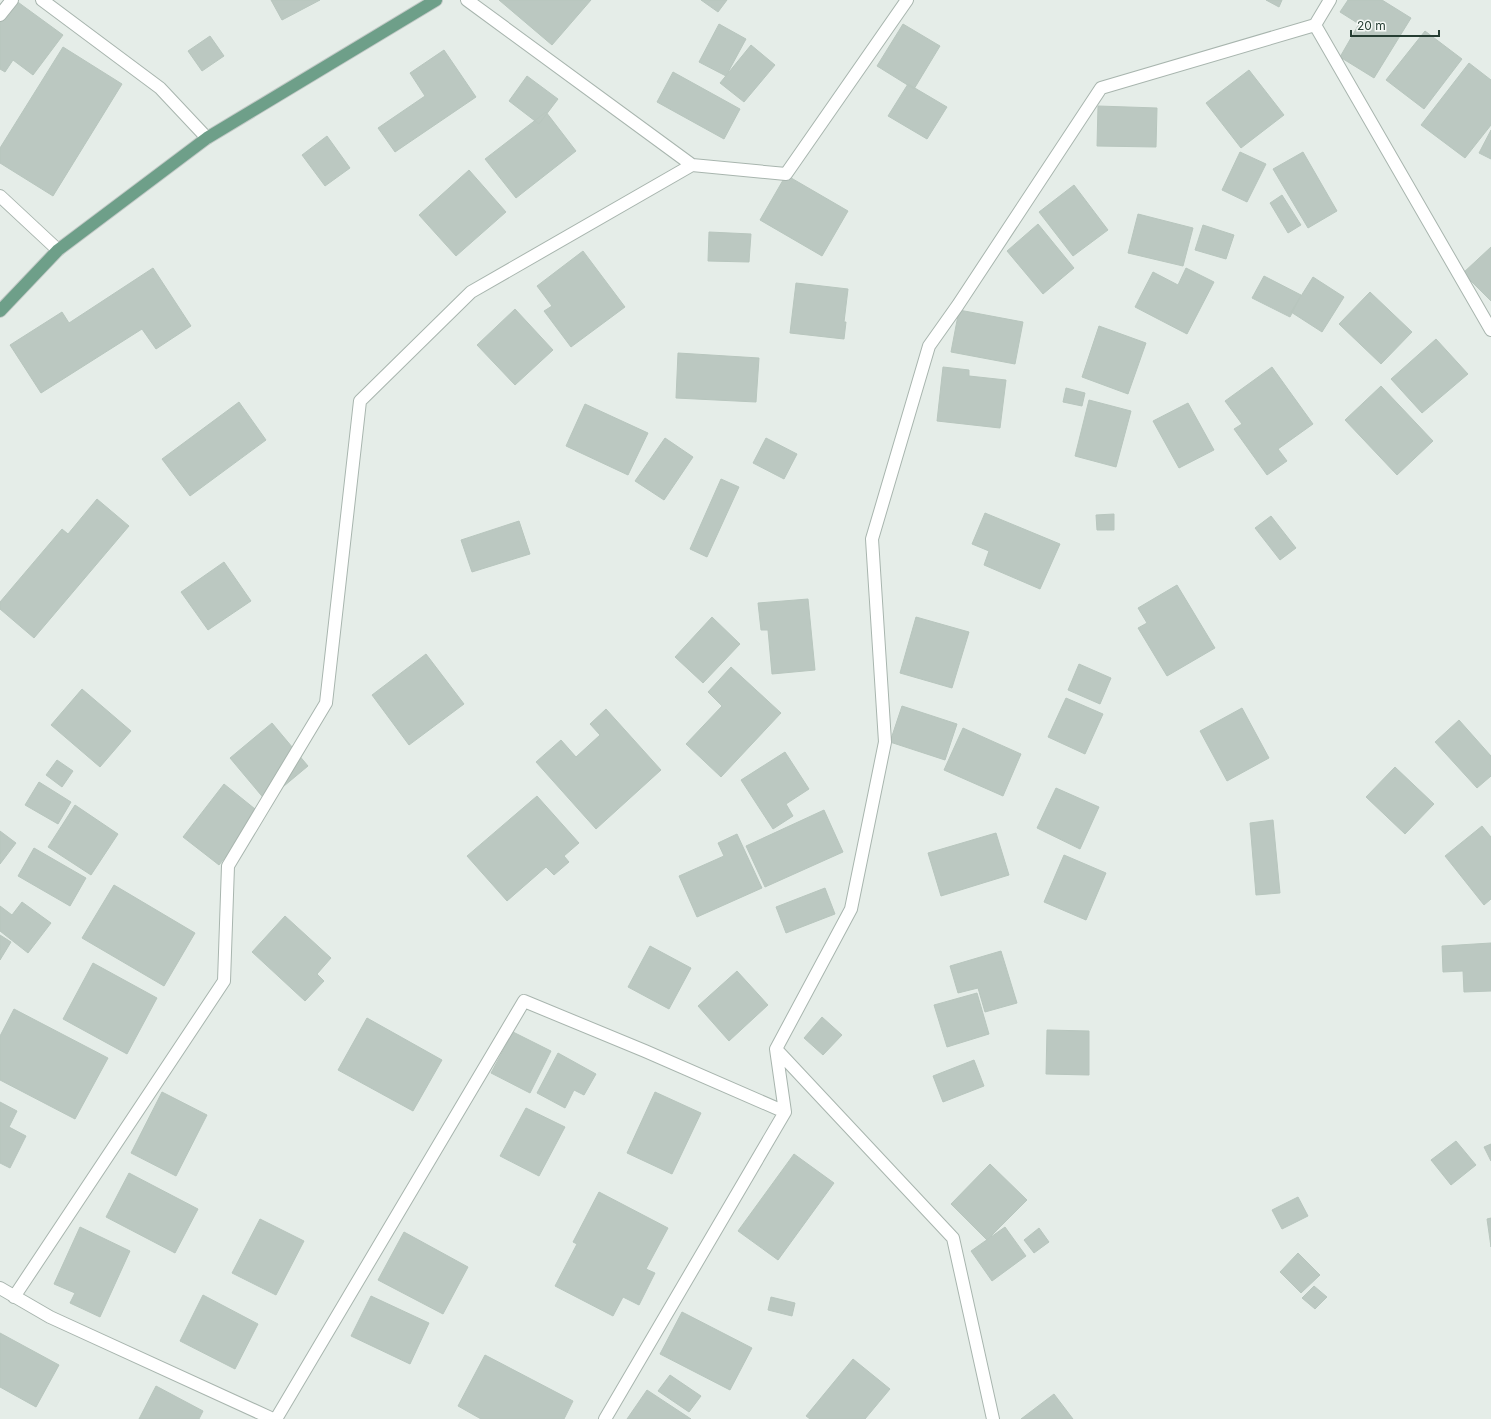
<svg xmlns="http://www.w3.org/2000/svg" width="1491" height="1419" font-family="Inter,sans-serif">
<style>
.building{fill:#bbc8c1;stroke:#b8c6be}
.lines{fill:none;stroke-linecap:round;stroke-linejoin:round}
.minor-casing{stroke:#a8b5ae;stroke-width:14}
.major-casing{stroke:#c2c9c6;stroke-width:14}
.minor{stroke:#fff;stroke-width:12}
.major{stroke:#6e9f89;stroke-width:12}
</style>
<rect width="100%" height="100%" fill="#e5ede8"/>
<path class="building" d="M15,0L63,35L33,75L13,60L5,72L0,69V19Z
M271,0H320L282,20Z
M499,0H591L552,45Z
M701,0H727L718,12Z
M1266,0H1282L1279,7Z
M1348,0H1382L1411,18L1374,78L1340,57L1359,24L1340,12Z
M719,24L746,39L726,76L699,62Z
M903,24L940,46L914,89L877,66Z
M1425,31L1462,59L1424,109L1386,80Z
M210,36L224,56L202,71L188,51Z
M751,45L775,65L744,102L720,83Z
M63,47L122,84L53,196L0,163V148Z
M444,50L476,97L395,152L378,128L425,96L410,73Z
M1469,63L1491,80V125L1465,158L1421,125Z
M1249,70L1284,115L1241,148L1206,103Z
M673,72L740,109L724,139L657,102Z
M527,76L558,99L539,124L509,101Z
M908,84L947,107L927,139L888,116Z
M1098,106L1157,108L1156,147L1097,146Z
M546,112L576,151L516,198L485,159Z
M1491,130V159L1479,153Z
M327,136L350,168L325,186L302,155Z
M1240,152L1266,164L1247,202L1222,190Z
M1303,152L1337,211L1308,228L1273,169Z
M469,170L506,212L456,256L419,215Z
M786,175L848,211L822,256L760,220Z
M1074,185L1108,230L1073,256L1039,212Z
M1282,195L1301,225L1288,233L1270,203Z
M1138,214L1193,228L1183,266L1128,253Z
M1038,224L1074,268L1043,294L1007,251Z
M1203,225L1234,235L1226,259L1195,250Z
M709,232L751,234L749,262L708,261Z
M1491,247V301L1463,273Z
M583,251L625,307L571,347L544,311L552,306L537,286Z
M153,268L191,326L156,349L142,329L41,393L10,345L62,312L69,323Z
M1186,268L1214,282L1187,334L1135,307L1153,272L1178,285Z
M1264,276L1301,295L1290,317L1252,298Z
M1313,277L1344,297L1322,332L1291,312Z
M796,283L848,289L844,322H846L844,339L790,333Z
M1370,292L1412,332L1381,364L1339,324Z
M515,309L553,350L515,385L477,345Z
M959,310L1023,322L1015,364L951,352Z
M1099,326L1146,343L1128,394L1082,377Z
M1436,339L1468,374L1422,413L1391,379Z
M678,353L759,358L756,402L676,398Z
M943,367L969,370V376L1006,380L1000,428L937,421Z
M1272,367L1313,424L1278,449L1287,461L1267,475L1234,429L1242,424L1225,401Z
M1381,386L1433,441L1397,475L1345,420Z
M1066,388L1085,393L1082,406L1063,402Z
M1089,400L1131,411L1116,467L1075,456Z
M239,402L266,440L190,496L162,459Z
M1188,403L1214,450L1179,468L1153,421Z
M585,404L648,433L628,475L566,446Z
M665,438L693,457L664,500L635,481Z
M766,438L797,454L784,479L753,463Z
M721,479L739,487L707,557L690,549Z
M97,499L129,526L34,638L0,609V602L62,529L68,534Z
M985,513L1060,544L1040,589L984,565L989,551L972,544Z
M1114,514V530H1097L1096,515Z
M1271,516L1296,548L1280,560L1255,528Z
M519,521L530,554L472,572L461,540Z
M224,562L251,601L208,630L181,592Z
M1177,585L1215,648L1167,676L1138,628L1147,623L1138,608Z
M808,599L815,670L772,674L768,630H761L758,603Z
M712,617L740,644L703,683L675,657Z
M916,617L969,632L952,688L900,673Z
M426,654L464,704L409,745L372,695Z
M1079,664L1111,678L1100,704L1068,690Z
M731,667L781,713L721,777L686,744L722,706L708,692Z
M82,689L131,731L100,767L51,725Z
M1066,698L1103,714L1085,754L1048,737Z
M902,706L957,724L945,760L890,742Z
M1242,708L1269,758L1227,781L1200,731Z
M606,709L661,770L596,829L536,762L561,740L576,757L600,735L590,724Z
M1459,720L1491,756V776L1477,788L1435,742Z
M272,723L308,766L266,801L230,758Z
M963,728L1021,754L1003,796L944,770Z
M785,752L809,789L786,804L793,816L773,829L741,780Z
M57,760L73,771L62,787L46,775Z
M1395,767L1434,804L1405,834L1366,797Z
M39,782L71,802L58,824L25,805Z
M224,784L260,813L219,865L183,837Z
M1056,788L1099,807L1080,849L1037,828Z
M537,796L579,843L564,856L569,862L554,875L546,867L507,901L467,856Z
M75,805L118,834L91,875L48,847Z
M824,810L843,852L765,887L746,846Z
M1273,820L1280,893L1256,895L1250,823Z
M1482,826L1491,837V899L1484,905L1445,856Z
M0,831L16,843L0,864Z
M996,833L1009,875L941,896L928,853Z
M737,834L762,888L697,917L679,876L724,856L718,843Z
M34,848L86,878L70,906L18,876Z
M1064,855L1106,873L1086,920L1044,902Z
M114,885L195,933L164,986L82,938Z
M825,888L835,914L786,933L776,907Z
M22,902L51,923L28,953L0,931V906L12,915Z
M285,916L331,958L317,974L324,981L305,1001L252,952Z
M0,935L11,942L0,960Z
M1491,943V991L1464,992L1463,971L1443,972L1442,946Z
M650,946L691,968L669,1009L628,987Z
M1001,951L1017,1003L985,1012L978,988L958,993L950,966Z
M93,963L157,998L127,1054L63,1019Z
M737,971L768,1005L729,1041L698,1006Z
M977,993L989,1034L947,1047L934,1005Z
M14,1009L108,1058L75,1119L0,1080V1036Z
M822,1017L842,1035L823,1055L804,1038Z
M367,1018L442,1060L413,1111L338,1070Z
M1047,1030L1089,1031V1075L1046,1074Z
M513,1032L551,1051L530,1093L491,1073Z
M558,1053L596,1074L584,1095L574,1090L565,1108L537,1093Z
M974,1060L984,1086L943,1102L933,1076Z
M162,1092L207,1115L176,1176L131,1153Z
M655,1092L701,1113L672,1174L627,1153Z
M0,1102L17,1111L9,1127L26,1136L10,1168L0,1163Z
M526,1108L565,1127L539,1176L500,1156Z
M1456,1141L1476,1165L1451,1185L1431,1160Z
M1491,1144V1161L1484,1147Z
M794,1154L834,1183L778,1260L738,1231Z
M990,1164L1027,1200L987,1240L951,1204Z
M129,1173L198,1209L175,1253L106,1217Z
M599,1192L668,1228L646,1269L655,1273L639,1305L623,1297L613,1316L555,1286L577,1244L573,1242Z
M1298,1197L1308,1216L1282,1229L1272,1210Z
M1491,1218V1247L1487,1219Z
M260,1219L304,1241L276,1295L232,1273Z
M80,1227L130,1251L100,1317L70,1303L75,1293L54,1284Z
M1005,1227L1026,1256L992,1281L971,1251Z
M1039,1228L1049,1242L1034,1253L1024,1240Z
M404,1232L468,1267L443,1314L378,1280Z
M1298,1253L1320,1275L1301,1293L1280,1272Z
M1314,1286L1327,1297L1315,1309L1302,1298Z
M203,1295L258,1324L235,1369L180,1341Z
M371,1296L429,1323L410,1364L351,1336Z
M771,1297L795,1303L792,1316L768,1310Z
M682,1312L752,1348L730,1390L660,1354Z
M0,1333L59,1365L36,1407L0,1387Z
M485,1355L573,1401L564,1419H481L458,1406Z
M853,1359L890,1389L865,1419H810L806,1416Z
M670,1375L701,1396L689,1412L658,1391Z
M156,1386L203,1411L199,1419H139Z
M647,1390L691,1419H627Z
M1054,1394L1073,1419H1021Z"/>
<g class="lines">
<defs>
<path id="minor" d="M42,0L160,88L207,138
M467,0L692,165L786,174L907,0
M1330,0L1315,25L1491,330
M0,15L12,0
M0,196L58,250
M776,1049L953,1238L993,1419
M0,1288L50,1317L273,1419
M14,1297L224,981L228,866L326,703L360,401L471,292L692,165
M276,1419L524,1001L645,1051L785,1112
M605,1419L785,1112L776,1049L851,909L885,742L872,539L929,346L958,305L1101,88L1315,25"/>
<path id="major" d="M0,311L58,250L207,138L436,0"/>
</defs>
<use href="#minor" class="minor-casing"/>
<use href="#major" class="major-casing"/>
<use href="#minor" class="minor"/>
<use href="#major" class="major"/>
</g>
<path d="M1351 30v6h88v-6" fill="none" stroke="#263e33" stroke-width="2"/>
<text x="1357" y="30" font-size="12" fill="#263e33" stroke="#f6faf7" stroke-width="3" paint-order="stroke">20 m</text>
</svg>
